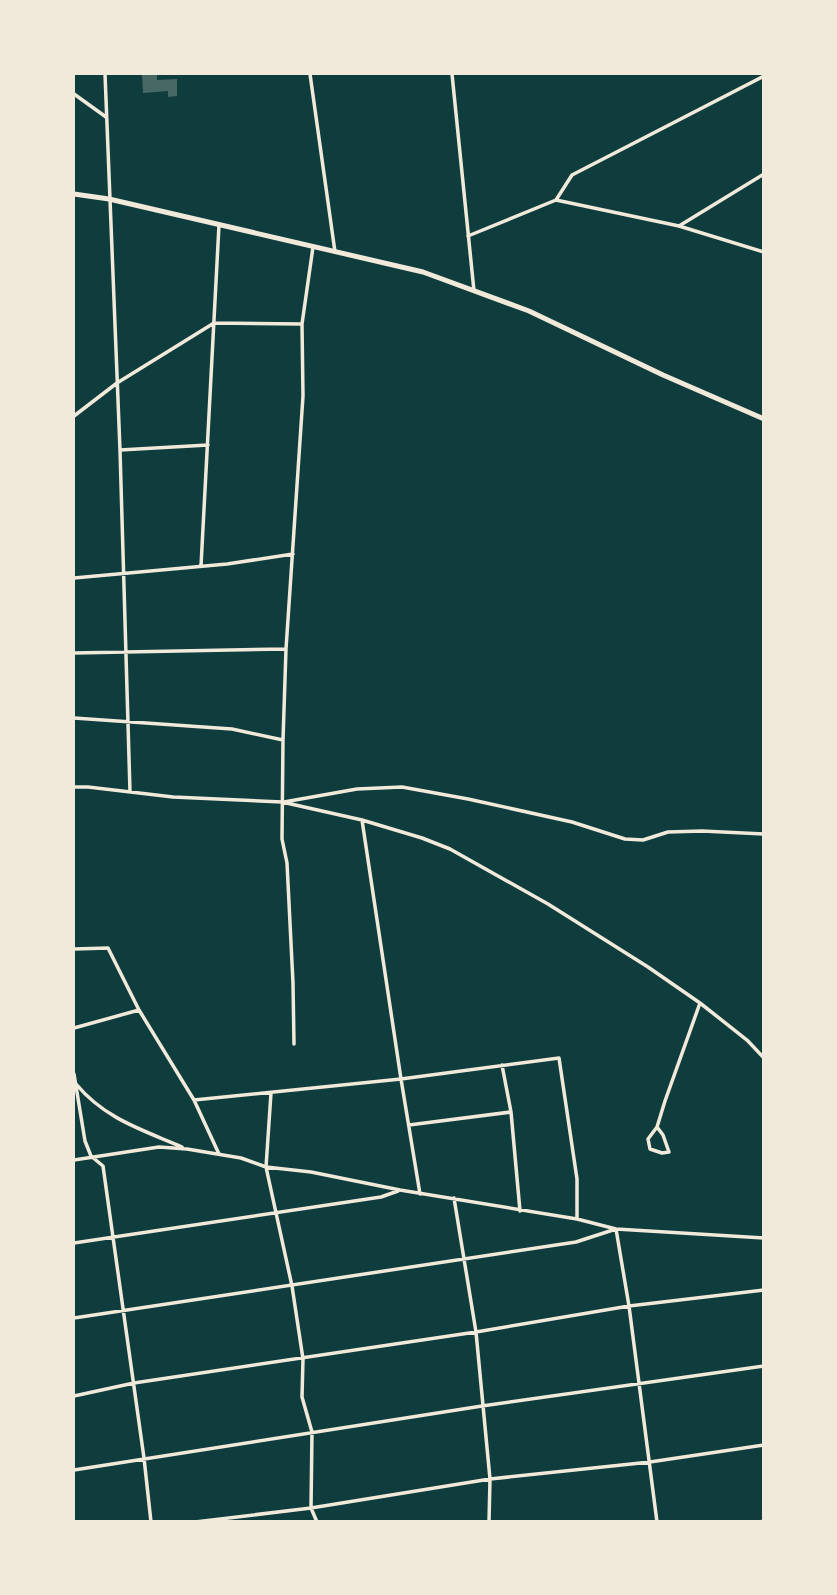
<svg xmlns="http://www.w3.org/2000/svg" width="837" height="1595" font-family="'PT Sans Narrow',sans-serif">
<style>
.building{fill:#486865}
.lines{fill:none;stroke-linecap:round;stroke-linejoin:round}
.minor{stroke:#f1e9da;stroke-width:3.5}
.primary{stroke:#f1e9da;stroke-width:5}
</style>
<rect width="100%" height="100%" fill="#0f3d3e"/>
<path class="building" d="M142,74H157V80L177,79V96L168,97V91L143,93Z"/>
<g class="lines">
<path class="minor" d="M105,74L120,450L130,792
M310,74L335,252
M452,74L474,291
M74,94L106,117
M556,200L572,175L764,76
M679,226L764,174
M468,236L556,200L679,226L764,252
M74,416L117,383L214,323L302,324
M120,450L208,445
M201,566L219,225
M74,578L227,564L293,554
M74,653L286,649
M74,718L232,729L283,740
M74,787H88L173,797L282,802L362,820L422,838L450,849L548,904L648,967L700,1003L747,1040L764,1058
M284,802L357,789L402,787L468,799L572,822L625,839L643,840L668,832L702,831L764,834
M362,820L401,1079L420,1194
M74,949L108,948L139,1010L194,1100L219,1154
M74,1028L139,1010
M294,1044L293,983L287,863L282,839L283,740L286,649L303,396L302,324L313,247
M502,1065L511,1112L520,1211
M74,1074L85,1141L91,1156L103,1166L144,1458L151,1522
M76,1084C105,1119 143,1130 182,1147
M271,1093L266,1167L292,1286L303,1359L302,1397L312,1432L311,1508L317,1522
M194,1100L401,1079L559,1058L577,1179V1219
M409,1125L511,1112
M657,1127L648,1139L650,1149L662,1153L669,1152L663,1135L657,1127L665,1101L700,1003
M74,1160L159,1147L187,1149L241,1158L266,1167L311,1172L400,1190L577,1219L616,1229L764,1238
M454,1198L476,1332L490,1479L489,1522
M74,1243L381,1197L398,1191
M74,1318L576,1242L616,1229L629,1306L657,1522
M74,1396L134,1383L476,1332L629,1306L764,1290
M74,1470L482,1406L764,1366
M195,1522L311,1508L490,1479L650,1462L764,1445
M760,1522L764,1521"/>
<path class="primary" d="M74,194L109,199L423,272L529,311L663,375L764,419"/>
</g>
<rect width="837" height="1595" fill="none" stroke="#f1e9da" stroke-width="150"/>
</svg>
